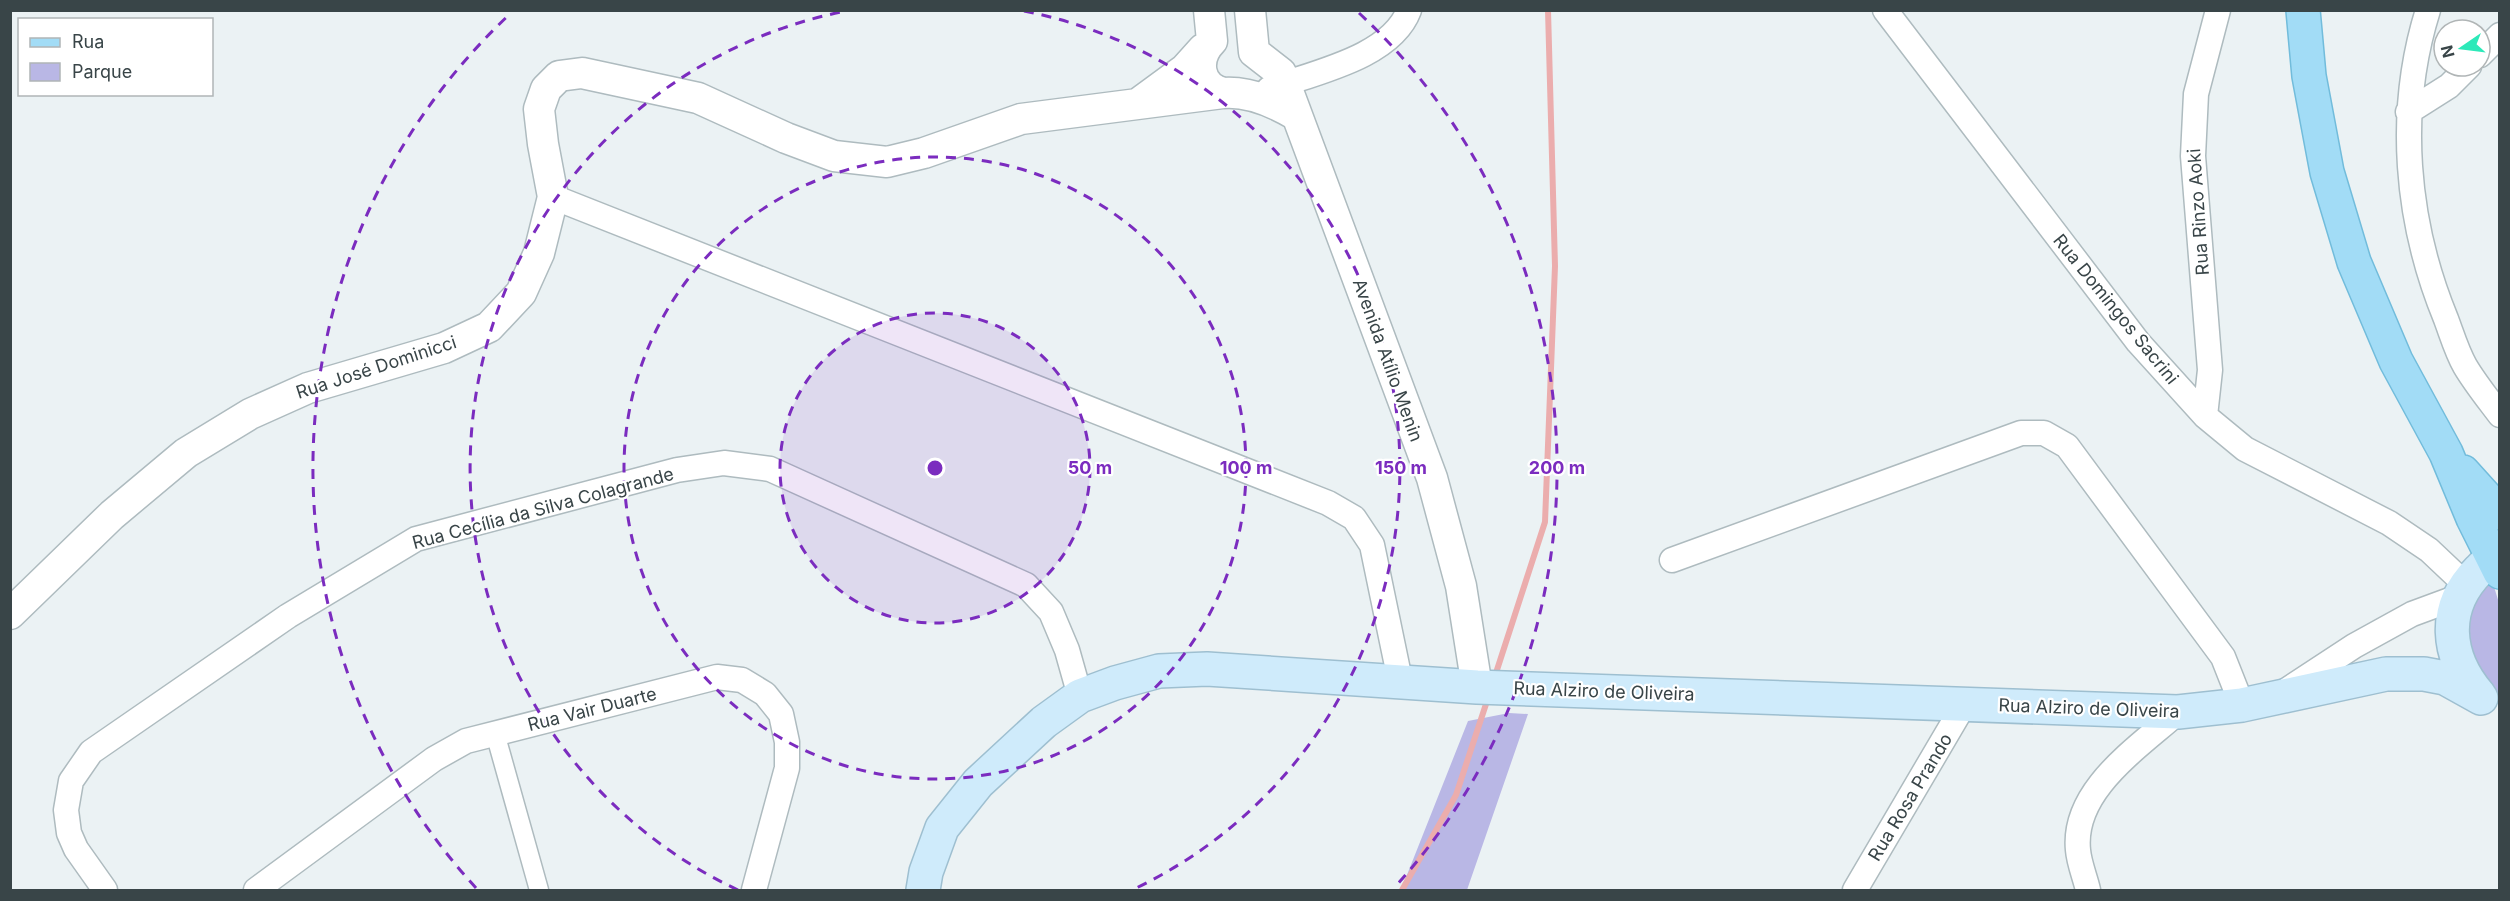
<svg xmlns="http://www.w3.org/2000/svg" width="2510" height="901" font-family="Inter,sans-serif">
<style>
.green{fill:#b9b7e5}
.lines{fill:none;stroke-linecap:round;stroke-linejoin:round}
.stream{stroke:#ebadad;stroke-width:6}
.pedestrian-casing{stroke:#aebbbf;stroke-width:21}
.minor-casing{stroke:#aebbbf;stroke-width:27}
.tertiary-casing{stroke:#aebbbf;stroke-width:33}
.secondary-casing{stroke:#9ebfd0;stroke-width:36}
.primary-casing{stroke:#72bcdb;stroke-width:36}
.pedestrian{stroke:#fff;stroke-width:18}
.minor{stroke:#fff;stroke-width:24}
.tertiary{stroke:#fff;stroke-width:30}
.secondary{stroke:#cfebfb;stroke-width:33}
.primary{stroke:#a2dcf6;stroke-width:33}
.ring{fill:none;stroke:#7b2cbf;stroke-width:3;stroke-dasharray:10 8}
.labels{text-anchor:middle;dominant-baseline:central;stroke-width:4.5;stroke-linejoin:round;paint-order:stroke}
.street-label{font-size:18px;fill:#394548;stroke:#fff}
.centre{fill:#7b2cbf;stroke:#fff;stroke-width:3}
.ring-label{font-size:18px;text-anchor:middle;font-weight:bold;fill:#7b2cbf;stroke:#fff;stroke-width:4.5;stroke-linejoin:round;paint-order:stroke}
</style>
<rect width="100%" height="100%" fill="#ebf2f4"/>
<path class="green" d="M2491,577L2499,603V703H2495L2476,684L2461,615Z
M1509,713L1528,714L1467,890H1401L1468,721Z"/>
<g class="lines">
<path class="stream" d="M1495,676L1545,522L1555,266L1548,10
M1402,890L1456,795L1488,698"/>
<defs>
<path id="pedestrian" d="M495,733L539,890"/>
<path id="minor" d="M1885,10L2138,342L2205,416L2245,449L2389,523L2429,550L2465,584
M2428,10C2396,112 2406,222 2446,319C2452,335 2457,352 2465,366C2475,383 2488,399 2500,415
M2480,55L2500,35
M1269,89C1312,73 1391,58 1409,10
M2408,112L2449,86L2469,66
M553,197L1328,503L1354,518L1372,545L1400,680
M2205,416L2210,370L2193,156L2196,94L2218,10
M1672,560L2021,433H2044L2067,446L2223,657L2242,705
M2287,690L2354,646L2412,614L2458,597
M105,890L76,849L69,833L66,810L71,781L91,752L288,616L416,539L677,470L724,463L770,469L1026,585L1051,612L1067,650L1080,696
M256,890L434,759L466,741L717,677L742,680L765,694L781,714L787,742V768L754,890
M1855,890L1965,703
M2088,890C2085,877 2079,863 2078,850C2072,790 2138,748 2178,712"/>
<path id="tertiary" d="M1209,10L1212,41C1195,58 1197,86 1223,93
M1250,10L1254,52L1281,73L1285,83L1432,478L1461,586L1477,687
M1140,102L1185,69L1203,49
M10,614L112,515L186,453L250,414L308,388L444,348L489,327L521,293L539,253L553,197L543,144L539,109L546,89L559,76L582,73L698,98L786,138L834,156L887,162L924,153L1021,119L1223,93C1248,91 1274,102 1296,115"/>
<path id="secondary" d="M2479,695C2446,656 2441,608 2479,570C2485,564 2491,557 2500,552
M923,890L926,872L942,828L978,783L1044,722L1080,696L1115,683L1159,671L1207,669L1477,687L2178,712L2242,705L2386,674H2424L2445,678L2481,698"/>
<path id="primary" d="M2303,10L2309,76L2327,172L2354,262L2396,361L2446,453L2473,518L2500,572
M2463,472L2500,513"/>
</defs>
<use href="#pedestrian" class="pedestrian-casing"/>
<use href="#minor" class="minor-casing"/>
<use href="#tertiary" class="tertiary-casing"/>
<use href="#secondary" class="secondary-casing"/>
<use href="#primary" class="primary-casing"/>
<use href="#pedestrian" class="pedestrian"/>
<use href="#minor" class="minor"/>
<use href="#tertiary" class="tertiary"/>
<use href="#secondary" class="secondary"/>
<use href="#primary" class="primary"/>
</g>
<circle cx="935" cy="468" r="155" fill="#7b2cbf" fill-opacity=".12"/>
<g class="ring">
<circle cx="935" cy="468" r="155"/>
<circle cx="935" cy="468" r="311"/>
<path d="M738 890A466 466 0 0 1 846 11M1024 11A466 466 0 0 1 1132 890"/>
<path d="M476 888A622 622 0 0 1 511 13M1359 13A622 622 0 0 1 1394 888"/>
</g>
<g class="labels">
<g class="street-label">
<text transform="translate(2198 212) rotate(-94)">Rua Rinzo Aoki</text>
<text transform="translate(2116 309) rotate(51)">Rua Domingos Sacrini</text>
<text transform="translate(1388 360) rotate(70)">Avenida Atílio Menin</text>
<text transform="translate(376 367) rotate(-18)">Rua José Dominicci</text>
<text transform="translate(543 508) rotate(-15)">Rua Cecília da Silva Colagrande</text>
<text transform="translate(1604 691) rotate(2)">Rua Alziro de Oliveira</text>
<text transform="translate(2089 708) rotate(2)">Rua Alziro de Oliveira</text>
<text transform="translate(592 709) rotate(-14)">Rua Vair Duarte</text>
<text transform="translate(1910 797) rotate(-59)">Rua Rosa Prando</text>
</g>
</g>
<circle cx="935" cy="468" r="9" class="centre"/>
<g class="ring-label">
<text x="1090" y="474">50 m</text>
<text x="1246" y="474">100 m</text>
<text x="1401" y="474">150 m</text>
<text x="1557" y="474">200 m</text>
</g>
<rect width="2510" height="901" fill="none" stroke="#394548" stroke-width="24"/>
<rect x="18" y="18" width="195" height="78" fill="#ffffff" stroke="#b0b5b6" stroke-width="1.5"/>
<rect x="30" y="38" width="30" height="9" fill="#a2dcf6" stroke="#b0b5b6" stroke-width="1.5"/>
<text x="72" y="48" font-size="18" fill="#394548">Rua</text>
<rect x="30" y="63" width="30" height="18" fill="#b9b7e5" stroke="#b0b5b6" stroke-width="1.5"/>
<text x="72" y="78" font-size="18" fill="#394548">Parque</text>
<g transform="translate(2462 48) rotate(256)"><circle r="28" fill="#ffffff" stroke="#b0b5b6" stroke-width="1.5"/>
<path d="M0-4.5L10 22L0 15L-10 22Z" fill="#2de9b9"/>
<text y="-9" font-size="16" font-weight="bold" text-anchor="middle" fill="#394548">N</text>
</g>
</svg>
